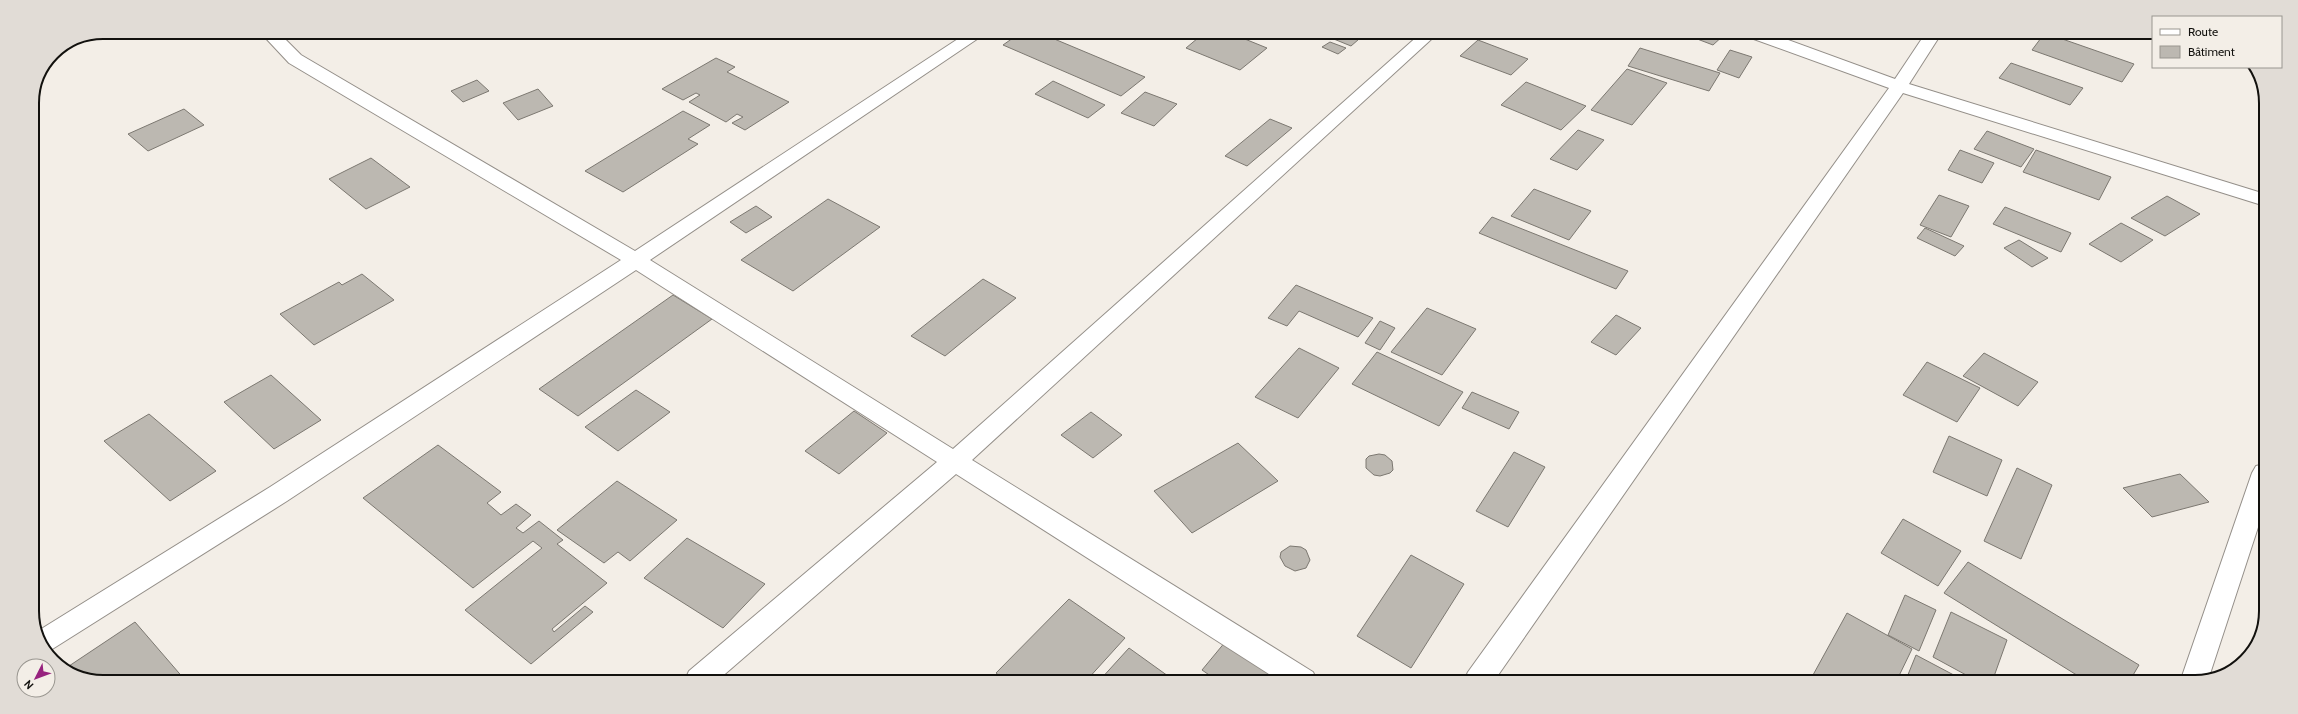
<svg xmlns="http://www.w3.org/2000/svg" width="2298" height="714" font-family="Cabin,sans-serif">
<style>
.building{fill:#bcb8b1;stroke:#7c7871}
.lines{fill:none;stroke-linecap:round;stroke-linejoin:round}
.minor-casing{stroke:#948f89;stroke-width:2}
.minor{fill:#fff;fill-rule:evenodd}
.rim{fill:none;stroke:#12110e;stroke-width:2}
</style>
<rect width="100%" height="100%" fill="#f3eee7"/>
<path class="building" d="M1020,33H1040L1145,77L1121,96L1003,45Z
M1204,33H1230L1267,48L1240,70L1186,48Z
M1319,33H1366L1351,46Z
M1684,34H1725L1713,45Z
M2044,34H2048L2134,64L2122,82L2032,50Z
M1478,40L1528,59L1511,75L1460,56Z
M1330,42L1346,48L1338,54L1322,47Z
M1640,48L1720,73L1709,91L1628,66Z
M1730,50L1752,57L1739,78L1717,70Z
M716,58L735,67L727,72L789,102L745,130L732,123L743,117L737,114L726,122L689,102L700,95L696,93L683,100L662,89Z
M2011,63L2083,88L2070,105L1999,78Z
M1627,69L1667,83L1632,125L1591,110Z
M477,80L489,91L463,102L451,91Z
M1053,81L1105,105L1088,118L1035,94Z
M1526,82L1586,106L1561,130L1501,105Z
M538,89L553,106L518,120L503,103Z
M1145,92L1177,104L1154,126L1121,113Z
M184,109L204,125L148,151L128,134Z
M683,111L710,125L688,139L698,144L623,192L585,171Z
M1270,119L1292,128L1247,166L1225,156Z
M1578,130L1604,140L1577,170L1550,159Z
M1987,131L2034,149L2021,167L1974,149Z
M1960,150L1994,163L1982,183L1948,170Z
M2036,150L2111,177L2099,200L2023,172Z
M371,158L410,187L366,209L329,179Z
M1534,189L1591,211L1569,240L1511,216Z
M1939,195L1969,206L1951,237L1920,225Z
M2167,196L2200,214L2165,236L2131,218Z
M828,199L880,227L793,291L741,260Z
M756,206L772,217L746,233L730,222Z
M2005,207L2071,233L2061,252L1993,224Z
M1492,217L1628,271L1616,289L1479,233Z
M2121,223L2153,240L2121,262L2089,244Z
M1925,228L1964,246L1955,256L1917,238Z
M2019,240L2048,258L2032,267L2004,248Z
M362,274L394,300L314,345L280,314L339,282L342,285Z
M983,279L1016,298L945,356L911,336Z
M1296,285L1373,318L1358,337L1299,311L1287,326L1268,318Z
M673,295L712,319L578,416L539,389Z
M1427,308L1476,329L1442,375L1391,352Z
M1616,315L1641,328L1616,355L1591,342Z
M1380,321L1395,328L1380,350L1365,343Z
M1299,348L1339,368L1298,418L1255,397Z
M1377,352L1463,392L1439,426L1352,384Z
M1984,353L2038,382L2018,406L1963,376Z
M1927,362L1980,388L1957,422L1903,395Z
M271,375L321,420L274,449L224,402Z
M636,390L670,412L618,451L585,427Z
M1472,392L1519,412L1509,429L1462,408Z
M854,411L887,433L839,474L805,451Z
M1091,412L1122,435L1093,458L1061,435Z
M149,414L216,471L170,501L104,441Z
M1949,436L2002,460L1987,496L1933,472Z
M1238,443L1278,481L1192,533L1154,491Z
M438,445L501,492L487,503L501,515L516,504L531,515L516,528L523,533L539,521L563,540L557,544L607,583L552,629L554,632L585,606L593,612L531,664L465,610L542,548L533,541L473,588L363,498Z
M1514,452L1545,467L1508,527L1476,511Z
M1379,454L1385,455L1392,461L1393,470L1390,473L1380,476L1374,475L1366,468V459L1369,456Z
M2017,468L2052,485L2021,559L1984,541Z
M2180,474L2209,502L2152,517L2123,488Z
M617,481L677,520L630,561L618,552L604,563L557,530Z
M1903,519L1961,551L1938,586L1881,553Z
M687,538L765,584L723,628L644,578Z
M1290,546L1301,547L1306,550L1310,560L1306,568L1295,571L1285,566L1280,557L1281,552Z
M1411,555L1464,584L1411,668L1357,636Z
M1968,562L2139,665L2129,682H2088L1944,593Z
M1905,595L1936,610L1919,651L1888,635Z
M1069,599L1125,638L1086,681H1006L996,673Z
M1951,612L2007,640L1992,682H1979L1933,657Z
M1847,613L1912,649L1896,682H1824L1813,675Z
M135,622L185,680H84L66,668Z
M1226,641L1286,681H1218L1202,670Z
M1129,648L1175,681H1099Z
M1916,655L1967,682H1905Z"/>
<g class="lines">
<defs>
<path id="minor" d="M260,32H278L301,55L635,251L967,33H986L650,260L953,449L1420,34H1437L972,460L1313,672L1317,681H1280L956,474L718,680H685L689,671L937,462L636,270L287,501L46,653L38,631L270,487L621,260L289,63Z
M1749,34H1772L1895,79L1925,34H1941L1909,84L2265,194V206L1903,93L1494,681H1464L1468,672L1889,88L1751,38Z
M2264,464V509L2209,677L2196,682H2180L2252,473L2256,466Z"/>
</defs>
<use href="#minor" class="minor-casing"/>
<use href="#minor" class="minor"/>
</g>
<path d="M0 0H2298V714H0ZM103 39H2195A64 64 0 0 1 2259 103V611A64 64 0 0 1 2195 675H103A64 64 0 0 1 39 611V103A64 64 0 0 1 103 39Z" fill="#e1dcd6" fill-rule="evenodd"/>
<path class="rim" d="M103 39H2195A64 64 0 0 1 2259 103V611A64 64 0 0 1 2195 675H103A64 64 0 0 1 39 611V103A64 64 0 0 1 103 39Z"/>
<rect x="2152" y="16" width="130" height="52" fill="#f3eee7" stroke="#999690"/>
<rect x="2160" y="29" width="20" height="6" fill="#ffffff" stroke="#999690"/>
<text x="2188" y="36" font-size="12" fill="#12110e">Route</text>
<rect x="2160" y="46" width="20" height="12" fill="#bcb8b1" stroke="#999690"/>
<text x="2188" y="56" font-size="12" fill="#12110e">Bâtiment</text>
<g transform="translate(36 678) rotate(228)"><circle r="19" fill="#f3eee7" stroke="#999690"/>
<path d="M0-3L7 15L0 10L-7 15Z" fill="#97227e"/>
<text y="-6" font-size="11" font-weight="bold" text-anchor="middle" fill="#12110e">N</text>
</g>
</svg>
